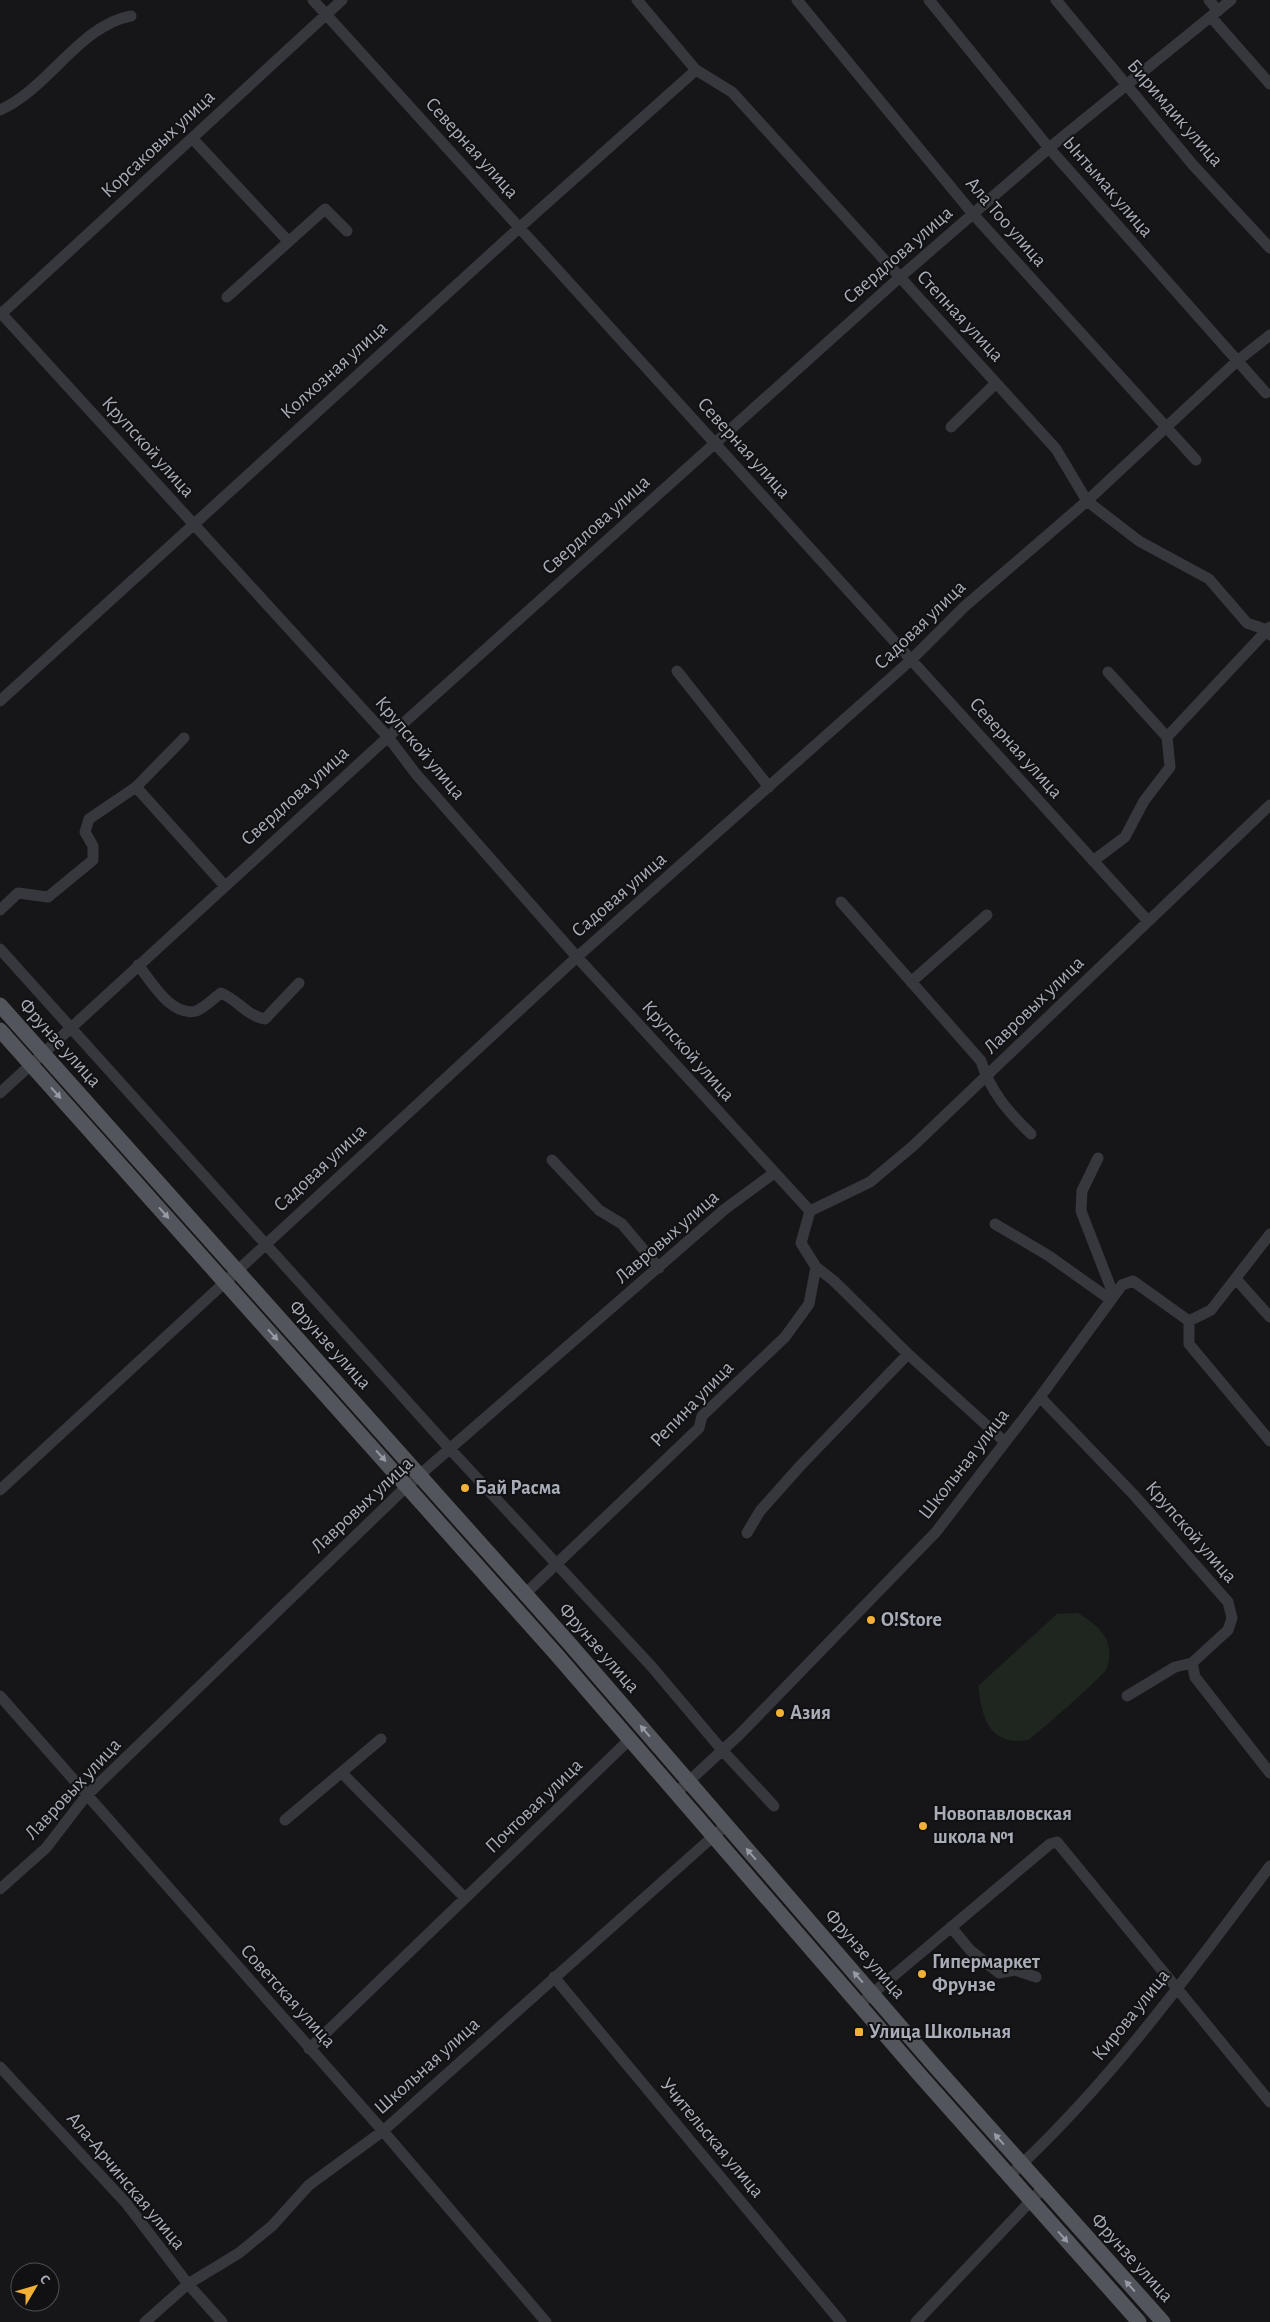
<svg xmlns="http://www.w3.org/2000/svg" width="1270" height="2322" font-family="'Alegreya Sans',sans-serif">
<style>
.green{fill:#1e261f}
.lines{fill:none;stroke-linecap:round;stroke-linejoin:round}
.minor{stroke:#37383d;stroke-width:11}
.major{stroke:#53555c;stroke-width:15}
.oneway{fill:#979ba6}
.poi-dot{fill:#f2b134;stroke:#111113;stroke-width:2}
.labels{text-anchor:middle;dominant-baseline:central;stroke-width:4;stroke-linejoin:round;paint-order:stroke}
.street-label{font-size:20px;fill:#a8adb8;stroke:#111113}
.poi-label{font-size:20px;font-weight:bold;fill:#a8adb8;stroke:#111113;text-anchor:start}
</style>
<rect width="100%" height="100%" fill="#161618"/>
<path class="green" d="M1078,1613C1099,1626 1116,1640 1107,1668C1105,1675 1040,1731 1029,1740C1023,1740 1015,1742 1009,1740C984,1735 981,1706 978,1686L1057,1614Z"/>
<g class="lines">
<path class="minor" d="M313,0L1147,920
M637,0L696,70L732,92L1056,449L1087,501L1139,541L1209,579L1247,623L1267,630L1270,635
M797,0L973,214L1196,460
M929,0L1049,148L1266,393
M1056,0L1193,165L1270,248
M1209,0L1218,11
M1211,17L1270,84
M0,110C48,89 80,25 131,16
M192,138L288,241
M227,297L325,209L347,231
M0,312L388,737L416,774L577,957L810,1211
M0,315L342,0
M951,427L996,383
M677,671L769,787
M1108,672L1167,737
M0,701L519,228L696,70
M184,738L136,787L224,885
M1093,861L1125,837L1144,801L1170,767L1167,737L1270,627
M841,902L981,1061C990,1091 1009,1113 1031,1134
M0,910L18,893L48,897L93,860V846L85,832L89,819L136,787
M0,949L450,1449L652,1667L722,1750L774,1806
M138,965C152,982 171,1017 196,1011C204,1008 214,998 221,993C238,1000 247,1016 265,1019L299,983
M911,982L987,915
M0,1093L388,737L899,278L1049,148L1231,0
M1098,1158L1082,1191L1081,1211L1114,1296
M552,1160L599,1210L622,1224L659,1268
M810,1211L870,1182L913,1146L1270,805
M995,1224L1049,1256L1111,1300
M816,1267L834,1281L908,1354L1005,1442
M1236,1279L1270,1317
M1189,1321V1344L1270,1441
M1040,1397L1134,1495L1228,1602L1232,1618L1228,1630L1192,1663L1195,1677L1270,1773
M0,1490L577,957L911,660L964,607L1087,501L1236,362L1270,335
M747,1533L760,1511L801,1465L908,1354
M525,1594L699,1428L702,1416L785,1337L809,1304L816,1267L801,1243L810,1211
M0,1696L383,2131L546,2322
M1127,1696L1175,1667L1192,1663
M342,1773L465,1898
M675,1794L740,1734L936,1532L1040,1397L1122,1285L1133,1281L1189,1321L1211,1310L1270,1234
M285,1820L381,1739
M0,1889L46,1848L86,1796L407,1486L725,1209L774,1173
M951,1927L970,1950L999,1973L1015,1970L1036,1977
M554,1977L841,2322
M860,2004L1050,1844L1057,1842L1270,2102
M309,2049L629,1740
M0,2067L126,2203L188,2284L222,2322
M1009,2176C1109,2084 1189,1974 1270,1866
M145,2322L188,2284L239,2253L272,2226L309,2185L383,2131L726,1825
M916,2322L1043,2188"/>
<path class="major" d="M0,1005L569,1643L932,2063L1163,2322
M0,1030L556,1654L919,2074L1139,2322"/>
</g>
<defs><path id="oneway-solid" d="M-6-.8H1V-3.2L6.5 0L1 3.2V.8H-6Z" transform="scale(1.25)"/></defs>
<g class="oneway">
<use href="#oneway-solid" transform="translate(56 1093) rotate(48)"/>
<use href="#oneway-solid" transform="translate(164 1213) rotate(48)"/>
<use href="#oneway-solid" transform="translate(273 1335) rotate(48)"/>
<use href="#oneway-solid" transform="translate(381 1456) rotate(48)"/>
<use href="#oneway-solid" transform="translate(645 1731) rotate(-131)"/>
<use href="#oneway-solid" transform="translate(751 1854) rotate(-131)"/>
<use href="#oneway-solid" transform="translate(858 1977) rotate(-131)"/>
<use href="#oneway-solid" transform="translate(999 2139) rotate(-131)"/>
<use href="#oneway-solid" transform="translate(1063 2237) rotate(48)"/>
<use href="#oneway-solid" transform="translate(1130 2286) rotate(-132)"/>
</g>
<g class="poi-dot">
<circle cx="465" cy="1488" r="5"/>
<circle cx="871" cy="1620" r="5"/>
<circle cx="780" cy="1713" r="5"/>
<circle cx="923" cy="1826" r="5"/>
<circle cx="922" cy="1974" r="5"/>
<rect x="854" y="2027" width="10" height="10" rx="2.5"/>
</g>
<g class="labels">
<g class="street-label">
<text transform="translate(1175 113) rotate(49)">Биримдик улица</text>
<text transform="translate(158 144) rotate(-43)">Корсаковых улица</text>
<text transform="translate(472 148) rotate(48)">Северная улица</text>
<text transform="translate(1108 187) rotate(49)">Ынтымак улица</text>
<text transform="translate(1006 222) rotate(49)">Ала Тоо улица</text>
<text transform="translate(898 255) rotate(-41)">Свердлова улица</text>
<text transform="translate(960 316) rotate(47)">Степная улица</text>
<text transform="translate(334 370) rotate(-42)">Колхозная улица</text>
<text transform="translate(148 447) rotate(48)">Крупской улица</text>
<text transform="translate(744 448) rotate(48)">Северная улица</text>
<text transform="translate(596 525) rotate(-42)">Свердлова улица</text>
<text transform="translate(920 625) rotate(-44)">Садовая улица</text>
<text transform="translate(420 748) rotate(50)">Крупской улица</text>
<text transform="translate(1016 748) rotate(48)">Северная улица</text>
<text transform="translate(295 796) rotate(-42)">Свердлова улица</text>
<text transform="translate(619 895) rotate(-41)">Садовая улица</text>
<text transform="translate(1034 1005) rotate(-44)">Лавровых улица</text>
<text transform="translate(60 1043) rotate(48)">Фрунзе улица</text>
<text transform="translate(688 1051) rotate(48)">Крупской улица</text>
<text transform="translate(320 1168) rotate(-43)">Садовая улица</text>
<text transform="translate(667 1237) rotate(-41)">Лавровых улица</text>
<text transform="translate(330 1345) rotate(48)">Фрунзе улица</text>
<text transform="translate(692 1404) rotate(-46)">Репина улица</text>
<text transform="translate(964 1464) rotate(-52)">Школьная улица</text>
<text transform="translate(362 1505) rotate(-43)">Лавровых улица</text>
<text transform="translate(1191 1532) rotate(49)">Крупской улица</text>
<text transform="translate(599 1648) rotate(49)">Фрунзе улица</text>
<text transform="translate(73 1789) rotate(-47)">Лавровых улица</text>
<text transform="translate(534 1806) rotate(-44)">Почтовая улица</text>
<text transform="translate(865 1954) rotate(49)">Фрунзе улица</text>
<text transform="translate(288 1996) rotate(48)">Советская улица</text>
<text transform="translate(1131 2015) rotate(-51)">Кирова улица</text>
<text transform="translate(427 2066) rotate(-42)">Школьная улица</text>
<text transform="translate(712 2138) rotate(50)">Учительская улица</text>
<text transform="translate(126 2181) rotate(50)">Ала-Арчинская улица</text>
<text transform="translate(1132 2258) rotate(48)">Фрунзе улица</text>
</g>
<g class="poi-label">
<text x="475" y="1488">Бай Расма</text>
<text x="881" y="1620">O!Store</text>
<text x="790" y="1713">Азия</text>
<text x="933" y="1814">Новопавловская<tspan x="933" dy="23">школа №1</tspan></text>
<text x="932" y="1962">Гипермаркет<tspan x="932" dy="23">Фрунзе</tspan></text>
<text x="869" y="2032">Улица Школьная</text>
</g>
</g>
<g transform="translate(35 2287) rotate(52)"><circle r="24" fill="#111113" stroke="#4d4f55"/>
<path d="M0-4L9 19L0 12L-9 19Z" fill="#f2b134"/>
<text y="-8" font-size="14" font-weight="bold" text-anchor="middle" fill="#a8adb8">С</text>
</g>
</svg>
